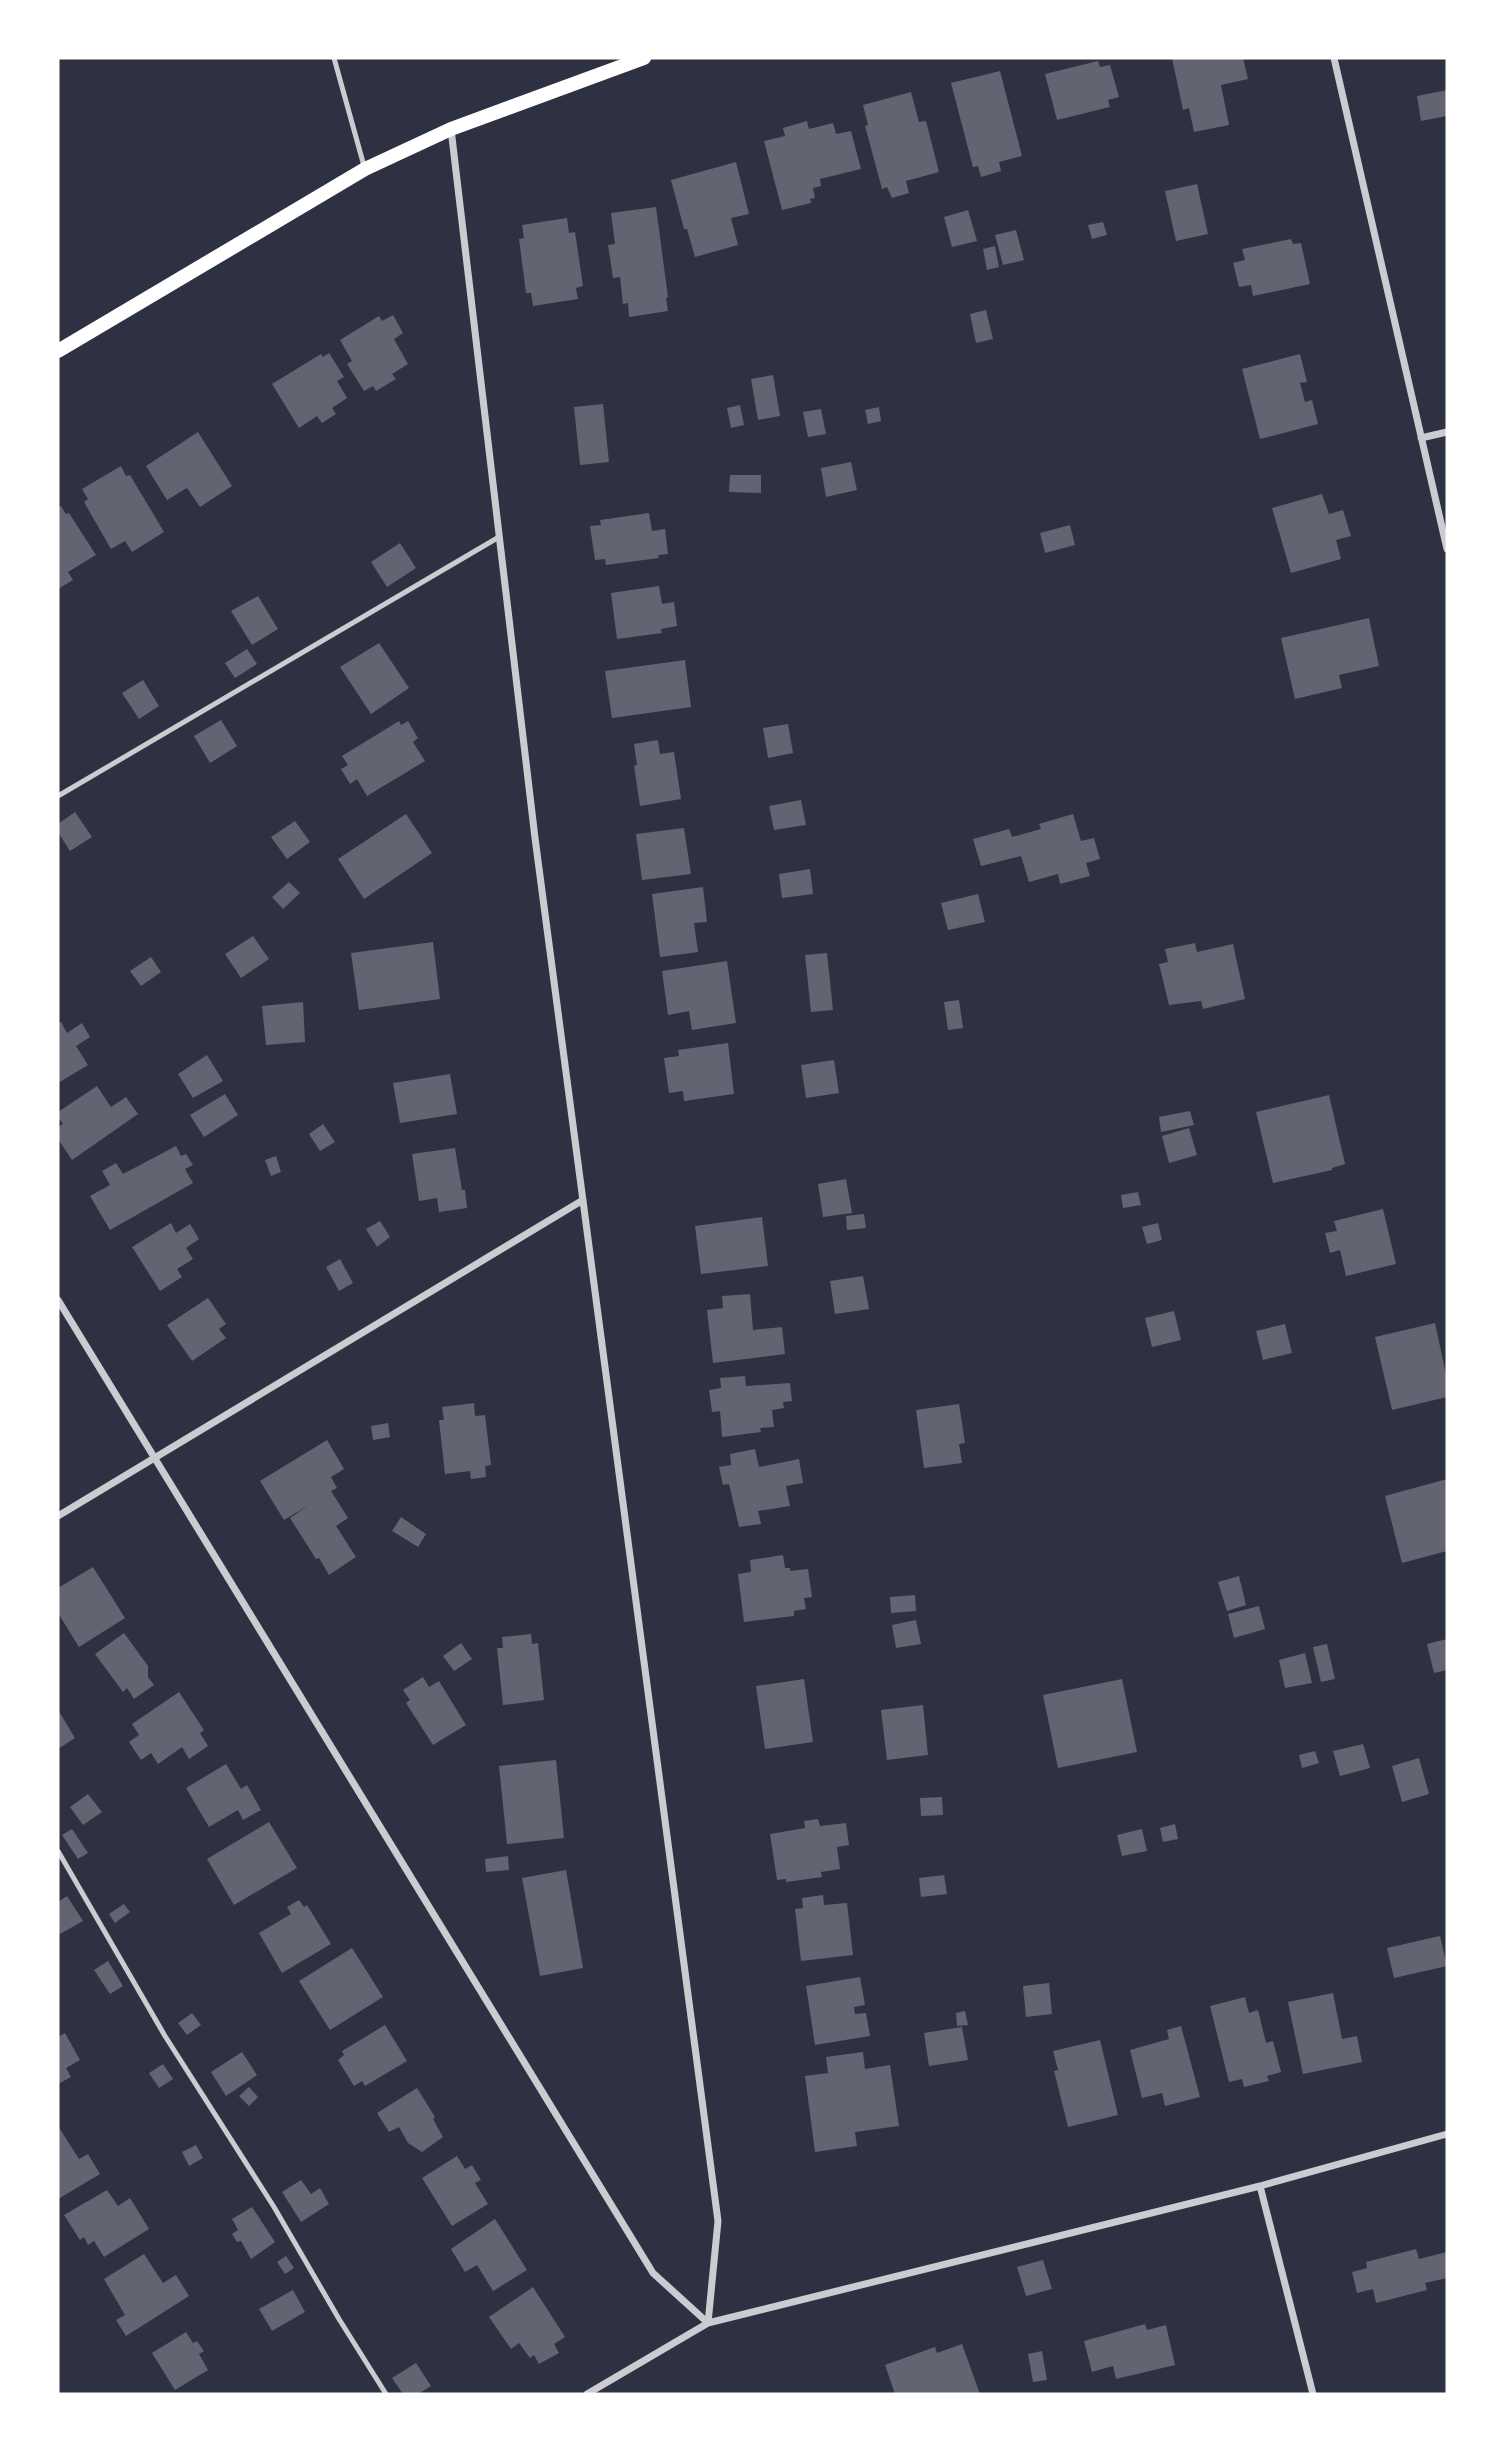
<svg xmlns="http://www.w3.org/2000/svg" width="1505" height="2452" font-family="'Space Grotesk',sans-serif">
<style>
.building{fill:#626471}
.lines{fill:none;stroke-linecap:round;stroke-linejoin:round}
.service{stroke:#caccd0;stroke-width:5}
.minor{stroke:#caccd0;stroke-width:7}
.secondary{stroke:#fff;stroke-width:14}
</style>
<rect width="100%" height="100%" fill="#2d3142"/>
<path class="building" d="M1172,58H1243L1248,79L1221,85L1229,125L1194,132L1189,108L1183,110Z
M1098,61L1100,67L1110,65L1119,97L1108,100L1110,107L1057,120L1045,74Z
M1000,71L1022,156L999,162L1001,171L981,177L978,166L973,167L951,83Z
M1447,90V116L1421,121L1417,96Z
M911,92L919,122L926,121L939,172L906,181L909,193L892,198L887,187L882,189L865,126L868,125L863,105Z
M807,121L809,129L833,123L836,134L851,131L861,169L820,179L821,186L813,188L815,198L810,199L811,203L782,210L764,141L785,136L783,128Z
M736,162L749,214L731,218L738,245L695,257L687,229H684L671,180Z
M1197,184L1208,234L1176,241L1165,191Z
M656,207L668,297L666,298L668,311L629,317L628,303L623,304L620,277L613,278L608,245L615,244L611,213Z
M968,210L977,241L952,247L944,217Z
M567,218L569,233L575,232L583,286L576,288L578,299L533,306L531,293H526L519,239L524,238L522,225Z
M1103,222L1107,235L1092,239L1088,225Z
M1016,230L1024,260L1003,265L995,235Z
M1291,239L1293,244L1301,243L1310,284L1253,296L1251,285L1239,287L1233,263L1245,260L1242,249Z
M995,246L999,267L987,270L983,249Z
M986,310L993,339L976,343L970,314Z
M393,315L403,333L394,339L408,364L392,374L396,379L376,391L373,386L364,391L347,364L352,361L340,340L379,316L382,321Z
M329,353L344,377L337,381L347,398L332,408L336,414L322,423L317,416L299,428L272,384L321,354L323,357Z
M1300,354L1307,382L1300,383L1305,402L1312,400L1318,424L1260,439L1242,369Z
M773,375L780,416L758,420L751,379Z
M603,404L609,462L580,465L574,407Z
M740,405L744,425L731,428L727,408Z
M879,407L881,421L868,424L865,410Z
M821,409L826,434L808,437L803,412Z
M198,432L232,486L200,507L187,488L167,500L146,466Z
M851,462L857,490L826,497L821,468Z
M121,466L126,476L130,475L164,532L132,552L125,541L111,549L84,502L88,499L82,489Z
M730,475H761V493L729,492Z
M1322,494L1329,514L1343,510L1351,536L1336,540L1341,559L1291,573L1272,508Z
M61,506L66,514L69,513L96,555L68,572L73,580L58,589V507Z
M649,513L652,531L665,529L668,554L658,555L659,558L606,565L605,559L595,560L590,526L601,525L600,520Z
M1070,525L1075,545L1045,553L1040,533Z
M400,543L416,568L387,587L371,562Z
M659,586L662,604L674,602L677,626L661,629L662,633L617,639L611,593Z
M258,596L278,629L252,645L231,611Z
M1369,618L1379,666L1339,675L1342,688L1295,699L1281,638Z
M379,643L409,688L371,714L340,667Z
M247,649L257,664L235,678L225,663Z
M685,660L691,707L612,718L605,671Z
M143,680L159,706L139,719L122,693Z
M221,720L237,746L210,763L194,736Z
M399,721L401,725L408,721L418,738L413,742L425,761L367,796L357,779L350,784L341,769L348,765L342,756Z
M788,724L793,753L768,758L763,728Z
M658,740L660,754L674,752L681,799L640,806L634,766L637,765L634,744Z
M801,800L806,825L774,830L769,806Z
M75,812L92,837L70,851L58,832V824Z
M406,814L432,853L364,899L338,859Z
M1073,814L1081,841L1094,838L1100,859L1086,863L1090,876L1060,884L1058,874L1029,882L1021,856L981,866L973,839L1009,829L1012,837L1041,829L1039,824Z
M295,821L310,842L287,859L271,837Z
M684,828L691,874L642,880L636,834Z
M810,869L813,894L782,898L779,874Z
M289,882L300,893L283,909L272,897Z
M703,887L707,922L694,923L698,952L660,957L652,894Z
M978,894L985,922L948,930L941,903Z
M253,936L269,959L241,978L225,954Z
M433,942L440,999L359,1010L351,953Z
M1195,943L1197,952L1233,944L1245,999L1203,1009L1201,1001L1169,1005L1159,964L1168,962L1165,949Z
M827,953L833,1010L811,1012L805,955Z
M151,957L161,972L141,986L130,971Z
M727,961L736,1023L692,1030L689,1011L668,1015L662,971Z
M959,1000L963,1028L948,1030L944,1002Z
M303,1002L305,1042L266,1045L262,1006Z
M61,1022L67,1033L82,1023L90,1037L76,1046L88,1065L58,1083V1023Z
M728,1043L734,1094L684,1101L683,1091L669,1093L664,1058L679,1056L678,1050Z
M207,1055L223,1081L193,1098L178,1074Z
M834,1060L839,1093L806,1098L801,1065Z
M450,1074L457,1114L400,1123L393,1083Z
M97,1086L111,1107L126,1097L138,1114L72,1160L58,1139V1127L63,1124L58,1117V1112Z
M225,1094L238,1115L204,1137L190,1115Z
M1329,1095L1345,1164L1332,1168V1170L1273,1183L1256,1112Z
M1190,1111L1194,1125L1161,1132L1159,1117Z
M323,1124L335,1142L320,1151L309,1134Z
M1189,1128L1197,1155L1169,1163L1162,1136Z
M176,1146L181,1156L186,1154L193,1165L185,1169L193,1183L110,1230L90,1196L110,1185L102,1171L116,1163L123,1174Z
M455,1148L462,1190H465L467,1208L439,1212L437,1198L419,1201L412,1154Z
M276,1156L281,1172L271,1176L265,1160Z
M846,1179L852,1213L823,1217L818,1184Z
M1138,1192L1141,1205L1123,1208L1121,1195Z
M1383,1209L1396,1264L1346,1276L1340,1250L1330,1253L1325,1233L1337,1231L1334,1221Z
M864,1214L866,1228L847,1230L846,1216Z
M762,1217L768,1266L701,1274L695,1226Z
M380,1221L390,1237L377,1247L366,1229Z
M171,1223L176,1233L190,1224L199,1239L186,1248L193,1259L177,1269L182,1277L160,1291L132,1247Z
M1158,1223L1162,1240L1147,1244L1142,1227Z
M340,1259L353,1283L339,1291L326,1267Z
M863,1276L869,1309L835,1314L830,1281Z
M750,1294L753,1330L782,1327L785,1354L713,1363L707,1310L723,1308L722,1296Z
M208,1298L226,1324L219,1329L226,1338L192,1361L167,1325Z
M1174,1311L1181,1340L1152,1347L1145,1318Z
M1435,1323L1447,1379V1397L1392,1410L1375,1337Z
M1285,1324L1292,1353L1263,1360L1256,1331Z
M745,1376L746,1386L790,1383L792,1401L783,1402L784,1408L772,1410L774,1427L760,1428L761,1432L722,1437L720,1411L712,1412L709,1390L721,1388L720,1378Z
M474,1403L475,1416L485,1415L491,1465L485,1466L486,1477L471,1479L470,1471L445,1474L439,1420H444L442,1407Z
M959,1404L965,1443L959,1444L962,1463L924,1468L916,1410Z
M388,1423L390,1437L373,1440L371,1426Z
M327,1440L344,1469L331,1477L337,1488L331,1491L348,1518L336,1526L356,1557L329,1575L319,1558L316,1559L290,1518L309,1505L284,1520L260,1481Z
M755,1449L759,1467L799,1459L803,1483L786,1486L790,1506L758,1511L761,1524L739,1527L729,1484L723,1485L719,1467L731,1465L730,1454Z
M1447,1479V1551L1402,1563L1385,1496Z
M401,1517L426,1534L418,1547L392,1531Z
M783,1555L785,1568H790V1571L808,1569L812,1597L804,1598L806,1609L794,1611V1616L744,1622L738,1574L751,1572L750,1560Z
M93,1567L125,1618L79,1647L58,1613V1588Z
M1239,1576L1246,1605L1227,1611L1218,1582Z
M915,1595L916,1611L891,1613L890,1597Z
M1259,1606L1265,1629L1234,1638L1228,1614Z
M916,1620L921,1644L896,1648L892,1625Z
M124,1633L148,1666V1677L154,1685L134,1699L127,1688L123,1692L95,1654Z
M531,1634L532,1644L538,1643L544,1700L503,1705L497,1648H503L502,1637Z
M1447,1639V1670L1434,1673L1427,1644Z
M461,1643L472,1659L454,1671L443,1656Z
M1327,1644L1335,1679L1321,1682L1313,1647Z
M1305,1653L1312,1683L1285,1688L1279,1660Z
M423,1677L429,1687L439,1681L466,1725L433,1745L406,1703L410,1700L403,1690Z
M804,1679L813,1742L765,1749L756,1686Z
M1122,1679L1137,1752L1058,1768L1043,1695Z
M179,1692L204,1730L200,1733L208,1746L189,1759L182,1747L158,1764L151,1753L141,1760L129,1742L139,1735L132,1724Z
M923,1705L928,1755L887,1760L881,1710Z
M58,1710L75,1738L58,1749Z
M1363,1744L1370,1768L1340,1776L1333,1751Z
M1315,1751L1319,1763L1302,1768L1299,1755Z
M1419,1758L1429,1794L1402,1802L1392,1766Z
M556,1760L564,1838L507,1844L499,1766Z
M226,1764L241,1789L247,1785L261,1810L243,1820L238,1810L209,1827L186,1788Z
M88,1794L102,1812L83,1825L70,1807Z
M942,1797L943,1815L921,1816L920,1798Z
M818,1819L820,1826L846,1823L849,1845L837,1847L840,1869L821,1872L822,1877L786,1882V1879L777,1880L770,1834L805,1828L804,1821Z
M269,1822L297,1868L234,1905L207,1859Z
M1175,1824L1178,1839L1163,1842L1160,1828Z
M72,1829L88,1853L78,1859L62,1835Z
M1142,1829L1147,1851L1122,1856L1117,1835Z
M508,1856L509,1870L486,1872L485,1859Z
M566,1870L583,1968L540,1976L522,1878Z
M944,1875L947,1894L921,1897L919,1878Z
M823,1895L824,1905L847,1903L853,1955L801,1961L795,1909L803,1908L802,1898Z
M67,1896L83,1921L60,1934L58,1930V1902Z
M299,1900L304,1907L307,1905L331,1944L282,1973L259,1933L291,1914L287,1907Z
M124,1904L130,1912L115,1923L109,1914Z
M1440,1936L1447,1966L1394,1978L1387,1948Z
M352,1948L383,1997L330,2030L299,1981Z
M108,1961L123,1986L110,1994L94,1970Z
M860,1977L865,2005L854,2007L855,2014L866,2013L870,2036L815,2045L806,1986Z
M1049,1983L1052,2014L1026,2017L1023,1986Z
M1333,1993L1342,2039L1357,2036L1362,2062L1303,2074L1288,2002Z
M1245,1997L1249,2013L1258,2010L1266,2043L1273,2041L1281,2072L1267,2076L1269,2081L1244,2087L1242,2079L1229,2082L1210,2006Z
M965,2011L968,2025L957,2026L956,2013Z
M192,2013L201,2025L187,2035L178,2023Z
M385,2025L407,2061L365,2086L362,2081L354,2086L338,2060L344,2055L342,2051Z
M1181,2026L1200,2097L1165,2106L1162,2093L1142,2098L1130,2050L1169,2039L1167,2030Z
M962,2027L968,2060L929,2066L924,2033Z
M65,2033L80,2060L66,2068L71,2077L58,2084V2037Z
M1100,2040L1118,2115L1068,2127L1054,2071L1058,2070L1053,2051Z
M242,2052L257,2075L226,2096L211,2072Z
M863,2052L865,2069L890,2065L899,2126L855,2132L857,2146L815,2152L805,2076L828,2073L826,2057Z
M163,2064L173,2079L159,2088L149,2073Z
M249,2087L258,2097L249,2106L239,2096Z
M417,2088L435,2117L433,2119L443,2137L422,2152L408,2143L399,2127L389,2132L377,2113Z
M58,2126L79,2159L88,2154L100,2174L58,2199Z
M196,2145L203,2158L189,2166L182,2152Z
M457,2156L465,2169L472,2165L481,2180L475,2183L488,2204L452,2226L422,2178Z
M301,2180L311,2194L320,2188L329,2204L301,2222L282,2192Z
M107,2190L118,2206L130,2198L149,2229L104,2257L94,2241L88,2245L84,2237L80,2240L64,2215Z
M252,2207L275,2242L251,2259L241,2241L237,2242L232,2234L238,2230L232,2219Z
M495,2219L527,2270L493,2291L477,2265L465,2272L451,2249Z
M1416,2249L1419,2259L1447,2252V2278L1425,2283L1427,2290L1376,2303L1373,2289L1357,2293L1352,2272L1367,2268L1366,2262Z
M144,2254L163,2283L176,2275L189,2296L126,2336L116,2320L125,2315L104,2279Z
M286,2256L294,2268L285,2274L277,2262Z
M1043,2260L1052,2289L1026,2296L1017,2267Z
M533,2287L565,2337L554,2344L559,2353L539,2364L534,2355L530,2358L519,2343L511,2349L489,2317Z
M293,2290L305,2312L272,2331L259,2309Z
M1145,2324L1147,2330L1166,2325L1175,2365L1116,2379L1113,2366L1092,2372L1084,2341Z
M186,2332L193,2343L197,2341L204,2351L199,2354L208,2370L175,2390L152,2353Z
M962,2344L980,2394H895L885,2365L935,2347L937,2353Z
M1042,2351L1047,2380L1033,2382L1028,2354Z
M416,2363L431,2386L418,2394H403L392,2378Z"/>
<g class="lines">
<path class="service" d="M334,58L364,166
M58,796L499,537
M58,1851L165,2036L274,2207L339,2319L386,2394"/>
<path class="minor" d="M1334,58L1447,549
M451,129L535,838L718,2221L708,2323
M1421,438L1447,432
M58,1300L653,2273L708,2323
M58,1516L583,1200
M1260,2186L1313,2394
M587,2394L708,2323L1260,2186L1447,2134"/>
<path class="secondary" d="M58,351L365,169L451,129L644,58"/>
</g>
<rect width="1505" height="2452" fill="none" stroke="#ffffff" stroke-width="119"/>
</svg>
